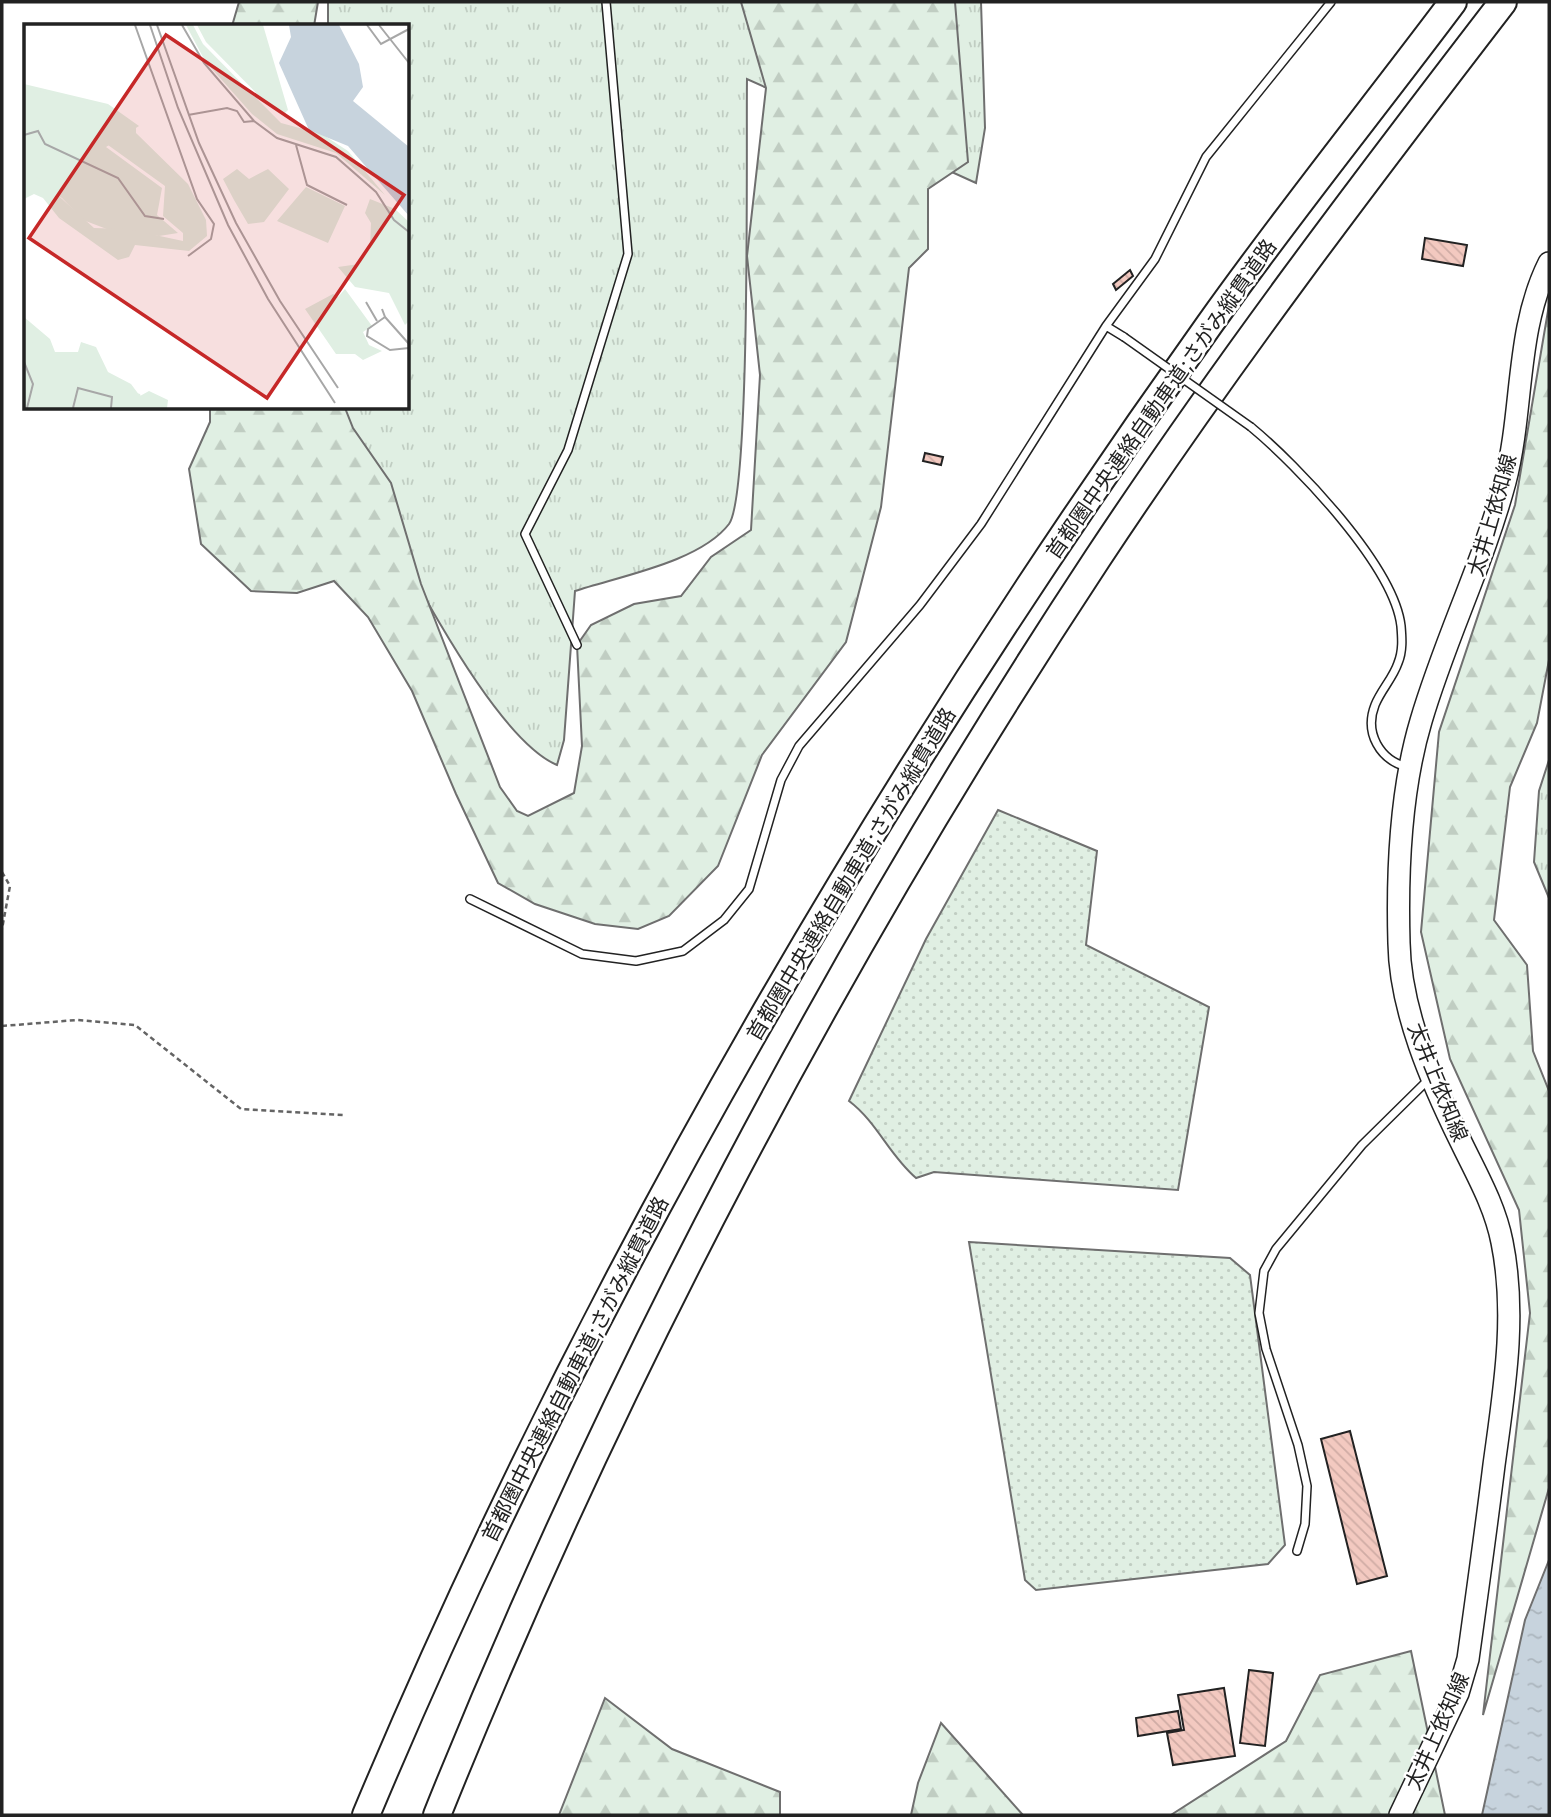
<svg xmlns="http://www.w3.org/2000/svg" width="1551" height="1817" font-family="Inter,'Noto Sans JP',sans-serif">
<style>
.grass{fill:url(#grass-tufts);stroke:#6f6f6f;stroke-width:2}
.forest{fill:url(#forest-firs);stroke:#6f6f6f;stroke-width:2}
.park{fill:url(#park-dots);stroke:#6f6f6f;stroke-width:2}
.water{fill:url(#water-ripples);stroke:#6f6f6f;stroke-width:2}
.building{fill:url(#building-back-hatch);stroke:#222;stroke-width:2}
.lines{fill:none;stroke-linecap:round;stroke-linejoin:round}
.service-casing{stroke:#222;stroke-width:10}
.secondary-casing{stroke:#222;stroke-width:24}
.motorway-casing{stroke:#222;stroke-width:30}
.path{stroke:#646464;stroke-width:2.5;stroke-dasharray:5 3.5;stroke-linecap:butt}
.service{stroke:#fff;stroke-width:7}
.secondary{stroke:#fff;stroke-width:21}
.motorway{stroke:#fff;stroke-width:26}
.service-bridge-casing{stroke:#222;stroke-width:10;stroke-linecap:butt}
.service-bridge{stroke:#fff;stroke-width:7}
.labels{text-anchor:middle;dominant-baseline:central;stroke-width:5;stroke-linejoin:round;paint-order:stroke}
.street-label{font-size:21px;fill:#222;stroke:#fff}
.inset-road{fill:none;stroke:#a7a7a7;stroke-width:2}
.view{fill:#c62828;fill-opacity:0.15;stroke:#c62828;stroke-width:3.5}
.inset-edge{fill:none;stroke:#222;stroke-width:3.5}
</style>
<defs>
<pattern id="grass-tufts" width="24" height="20" patternUnits="userSpaceOnUse" patternTransform="scale(1.75)"><rect width="24" height="20" fill="#e0efe3"/><path d="M3 7l-1-3M5 7V3M7 7l1-3M15 17l-1-3M17 17v-4M19 17l1-3" fill="none" stroke="#c0cdc2"/></pattern>
<pattern id="forest-firs" width="22" height="20" patternUnits="userSpaceOnUse" patternTransform="scale(1.75)"><rect width="22" height="20" fill="#e0efe3"/><path d="M5 1l3.5 6h-7zM16 11l3.5 6h-7z" fill="#c0cdc2"/></pattern>
<pattern id="park-dots" width="8" height="8" patternUnits="userSpaceOnUse" patternTransform="scale(1.75)"><rect width="8" height="8" fill="#e0efe3"/><path d="M2 2h.1M6 6h.1" fill="none" stroke="#c0cdc2" stroke-width="1.8" stroke-linecap="round"/></pattern>
<pattern id="water-ripples" width="26" height="14" patternUnits="userSpaceOnUse" patternTransform="scale(1.75)"><rect width="26" height="14" fill="#c7d3dd"/><path d="M2 4q2-2 4 0t4 0M15 11q2-2 4 0t4 0" fill="none" stroke="#abb5bd"/></pattern>
<pattern id="building-back-hatch" width="6" height="6" patternUnits="userSpaceOnUse" patternTransform="scale(1.75)"><rect width="6" height="6" fill="#f3c9c0"/><path d="M-1 5l2 2M0 0l6 6M5-1l2 2" fill="none" stroke="#d0aca5"/></pattern>
</defs>
<rect width="100%" height="100%" fill="#fff"/>
<path class="grass" d="M328,2H981L985,128L976,183L747,79C746,140 751,494 729,524C700,562 620,576 575,591L564,740L557,765C481,733 367,487 328,408H408V26H328Z
M1549,760V898L1534,862L1539,791Z"/>
<path class="forest" d="M239,2H318L314,26H232Z
M741,2H955L968,162L928,189V249L909,268L881,507L846,642L762,755L718,866L669,916L638,929L595,924L535,904L498,883L456,794L412,691L368,617L334,581L297,593L251,591L201,544L189,469L210,422V408H345L353,428L391,483L421,584L500,787L517,811L528,816L574,793L582,746L577,645L591,625L634,604L681,596L711,557L751,530L760,375L747,256L766,88Z
M1549,305V660L1537,723L1510,787L1494,920L1527,965L1533,1051L1549,1091V1488L1483,1715L1530,1313L1519,1210L1450,1059L1421,932L1439,732L1515,505Z
M1411,1651L1445,1815H1171L1286,1741L1320,1675Z
M605,1698L672,1749L780,1792V1815H559Z
M941,1723L1023,1815H911L918,1783Z"/>
<path class="park" d="M998,810L1097,851L1086,945L1209,1007L1178,1190L934,1172L916,1178C889,1155 877,1122 849,1101L926,939Z
M969,1242L1230,1258L1250,1275L1285,1545L1268,1564L1036,1590L1025,1580Z"/>
<path class="water" d="M1549,1560V1815H1482L1525,1620Z"/>
<path class="building" d="M1425,238L1467,245L1463,266L1422,259Z
M1130,270L1133,276L1116,290L1113,284Z
M925,453L943,457L941,465L923,461Z
M1350,1431L1387,1576L1357,1584L1321,1439Z
M1249,1670L1273,1673L1265,1746L1240,1743Z
M1224,1688L1235,1756L1173,1765L1167,1733L1184,1730L1178,1695Z
M1178,1711L1181,1729L1138,1736L1136,1718Z"/>
<g class="lines">
<defs>
<path id="service" d="M1106,326L1124,337
M1251,427C1297,465 1394,566 1401,626C1402,638 1403,651 1398,663C1393,678 1381,690 1375,705C1364,733 1380,760 1407,767
M577,645L525,534L568,450L628,254L606,2
M470,899L582,954L636,961L683,951L724,920L749,889L781,780L799,746L920,605L981,524L1106,326L1155,259L1206,157L1331,2
M1297,1551L1305,1524L1307,1486L1298,1445L1266,1349L1259,1313L1264,1271L1276,1249L1362,1145L1429,1079"/>
<path id="secondary" d="M1400,1815L1458,1693L1468,1659C1477,1594 1486,1530 1494,1465C1504,1391 1517,1316 1502,1242C1495,1206 1477,1175 1461,1142C1432,1083 1400,1010 1399,943C1397,873 1401,788 1421,721C1445,639 1483,564 1505,482C1524,409 1515,331 1549,263"/>
<path id="motorway" d="M366,1815C587,1288 877,790 1209,325C1287,215 1372,110 1453,2
M437,1815C612,1380 839,950 1097,559C1224,367 1363,184 1503,2"/>
</defs>
<use href="#service" class="service-casing"/>
<use href="#secondary" class="secondary-casing"/>
<use href="#motorway" class="motorway-casing"/>
<path class="path" d="M2,872L10,886L2,929
M2,1026L77,1020L135,1025L241,1109L344,1115"/>
<use href="#service" class="service"/>
<use href="#secondary" class="secondary"/>
<use href="#motorway" class="motorway"/>
<defs>
<path id="service-bridge" d="M1124,337L1251,427"/>
</defs>
<use href="#service-bridge" class="service-bridge-casing"/>
<use href="#service-bridge" class="service-bridge"/>
</g>
<g class="labels">
<g class="street-label">
<text transform="translate(1161 399) rotate(-55)">首都圏中央連絡自動車道;さがみ縦貫道路</text>
<text transform="translate(1492 515) rotate(-74)">太井上依知線</text>
<text transform="translate(851 874) rotate(-59)">首都圏中央連絡自動車道;さがみ縦貫道路</text>
<text transform="translate(1438 1082) rotate(68)">太井上依知線</text>
<text transform="translate(575 1369) rotate(-63)">首都圏中央連絡自動車道;さがみ縦貫道路</text>
<text transform="translate(1437 1731) rotate(-66)">太井上依知線</text>
</g>
</g>
<g transform="translate(24 24)">
<rect width="385" height="385" fill="#fff"/>
<path d="M173,1H239L264,86L260,90L245,82L182,18ZM0,60L84,80L115,102L82,123L138,164L133,191L154,209L135,212L88,207L59,196L38,174L8,155L0,166Z" fill="#e0efe3"/>
<path d="M162,1H169L179,20L257,99L298,110L324,127L361,171L312,129L253,110L228,90L181,37ZM0,64L51,74L112,101V109L164,160L182,196L183,212L165,227L111,221L105,233L94,236L35,194L19,174L10,170L0,175V148L16,155L70,204L103,205L159,217V209L139,192L141,162L84,121L41,105L26,106L15,96L0,110ZM346,175L371,185L385,198V297L381,301L365,269L331,263L314,243L335,240L346,224L347,199L341,189ZM321,265L348,302L339,308L345,321L358,327L339,336L331,330H312L281,285L309,270L314,273ZM0,293L26,315L31,328H54L57,318L72,323L84,348L107,360L116,372L125,367L144,376L143,384H23L0,322Z" fill="#e0efe3"/>
<path d="M0,317L14,320L10,338L19,359L18,369L34,372L40,350L53,344L69,347L74,358L116,370L121,384H0Z" fill="#e0efe3"/>
<path d="M213,145L225,155L244,145L265,165L240,198L224,200L210,176L199,155ZM282,163L321,182L304,219L253,197Z" fill="#e0efe3"/>
<path d="M265,1H315L335,40L339,63L329,77L385,123V192L324,122L285,106L255,39L267,13Z" fill="#c7d3dd"/>
<path class="inset-road" d="M111,1L173,175L190,200L187,215L164,232M126,1L154,84L204,201L244,275L311,379M133,1L175,119L212,199L256,277L314,364M158,1L180,39L230,97L253,114L312,133L352,168L370,196L385,208M343,1L357,20L385,5M355,1L385,39M164,91L203,84L213,87L220,98L230,97M0,111L14,107L21,120L94,154L121,192L140,195M272,121L283,161L323,181M342,278L353,297M358,285L361,293L344,305L343,312L366,326L385,324M361,293L385,320M0,338L9,360L3,384M49,384L54,364L88,373L87,384"/>
<path class="view" d="M142,11L380,171L243,374L5,214Z"/>
<rect width="385" height="385" class="inset-edge"/>
</g>
<rect width="1551" height="1817" fill="none" stroke="#222222" stroke-width="7"/>
</svg>
